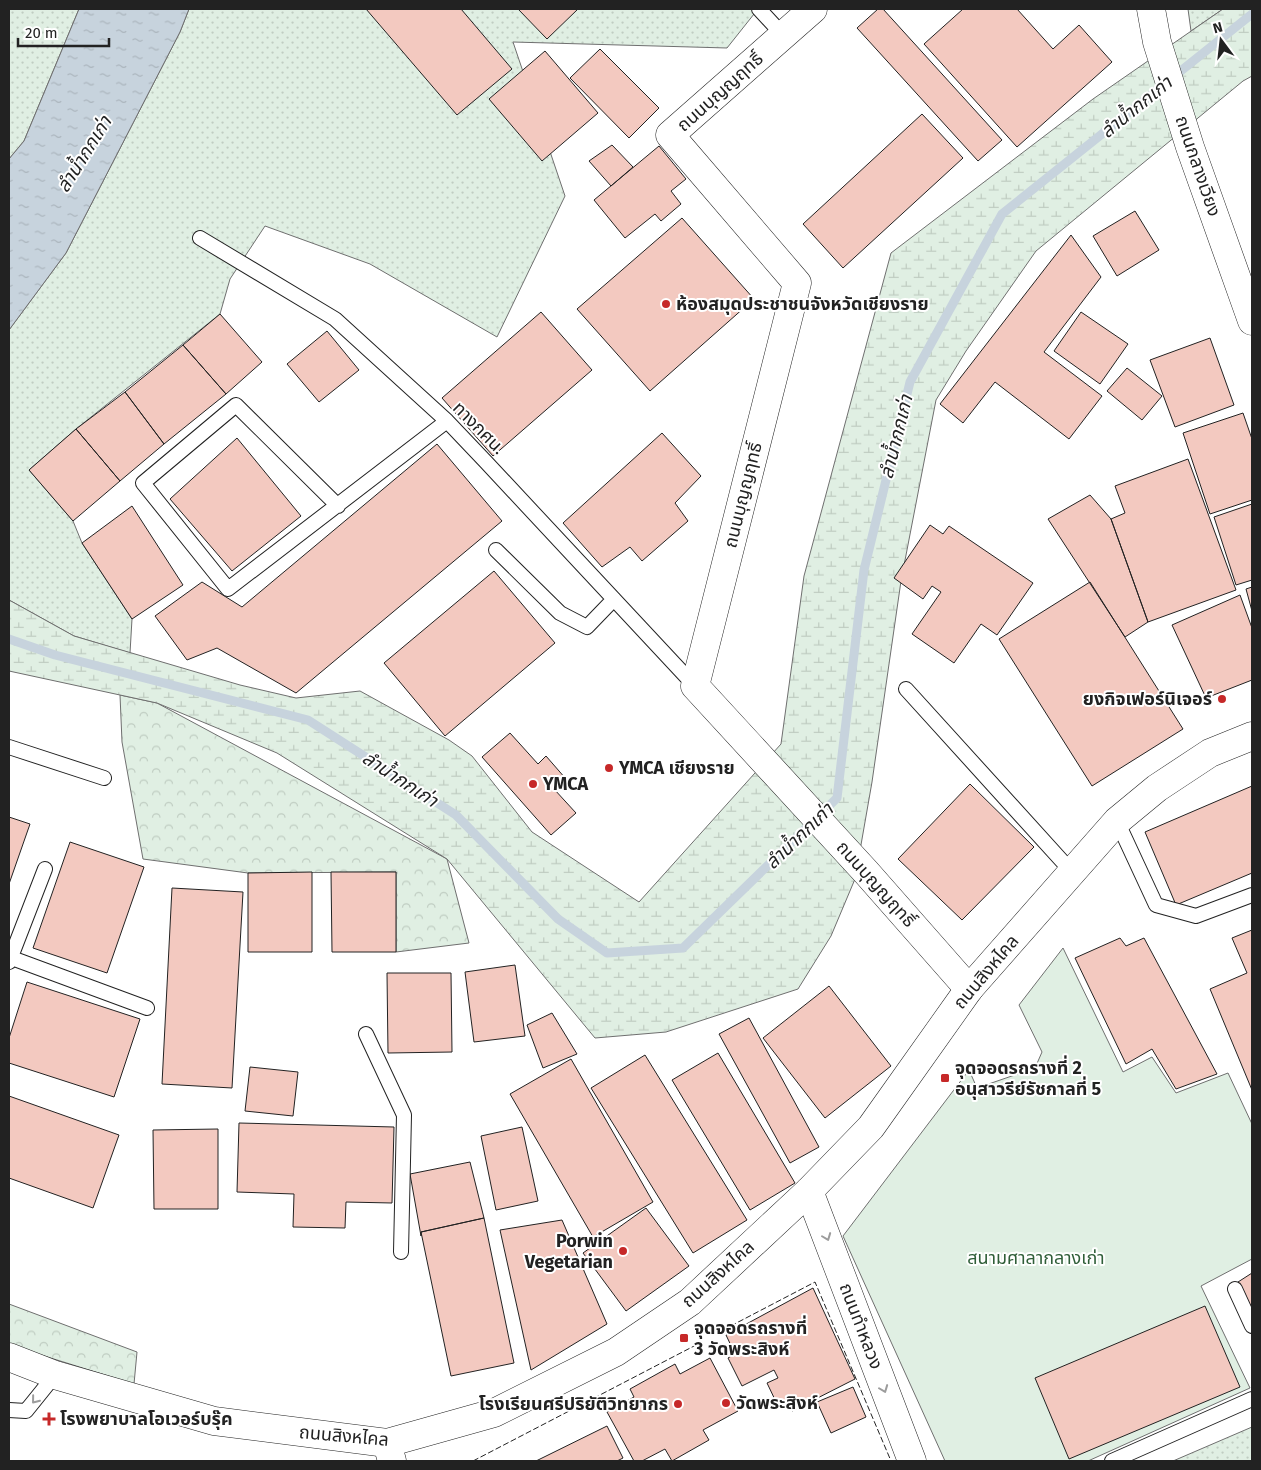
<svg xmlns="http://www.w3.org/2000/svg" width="1261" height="1470" font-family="'Fira Sans','Noto Sans Thai',sans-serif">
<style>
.grass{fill:url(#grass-dots);stroke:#6f6f6f}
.forest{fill:url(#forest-crowns);stroke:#6f6f6f}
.wetland{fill:url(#wetland-marsh);stroke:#6f6f6f}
.park{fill:#e0efe3;stroke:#6f6f6f}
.water{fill:url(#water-ripples);stroke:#6f6f6f}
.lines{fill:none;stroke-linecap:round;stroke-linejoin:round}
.stream{stroke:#c7d3dd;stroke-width:9}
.building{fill:#f3c9c0;stroke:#222}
.service-casing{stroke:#222;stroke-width:16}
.minor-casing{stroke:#222;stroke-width:29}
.tertiary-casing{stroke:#222;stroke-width:29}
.secondary-casing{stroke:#222;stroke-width:29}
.service{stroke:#fff;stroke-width:14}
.minor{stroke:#fff;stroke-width:28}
.tertiary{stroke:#fff;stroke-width:28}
.secondary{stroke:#fff;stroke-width:28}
.fence{stroke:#222;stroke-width:1;stroke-dasharray:6 2.5;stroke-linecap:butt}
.oneway{stroke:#9c9c9c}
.poi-dot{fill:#c62828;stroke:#fff;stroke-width:2}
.labels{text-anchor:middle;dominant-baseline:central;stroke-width:4;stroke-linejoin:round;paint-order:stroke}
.street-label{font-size:18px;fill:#222;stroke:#fff}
.poi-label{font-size:18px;font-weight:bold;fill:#222;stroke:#fff;text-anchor:start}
.park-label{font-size:18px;fill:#2f5e38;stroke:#fff}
.water-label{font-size:19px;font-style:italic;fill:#222;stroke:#fff}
</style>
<defs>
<pattern id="grass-dots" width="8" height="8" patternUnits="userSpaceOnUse" patternTransform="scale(1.25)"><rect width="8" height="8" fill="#e0efe3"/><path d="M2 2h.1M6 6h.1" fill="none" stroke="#c0cdc2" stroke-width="1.8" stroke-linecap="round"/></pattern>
<pattern id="forest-crowns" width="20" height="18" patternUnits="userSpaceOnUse" patternTransform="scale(1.25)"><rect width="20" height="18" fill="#e0efe3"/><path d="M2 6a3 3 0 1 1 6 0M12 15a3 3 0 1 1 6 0" fill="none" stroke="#c0cdc2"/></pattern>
<pattern id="wetland-marsh" width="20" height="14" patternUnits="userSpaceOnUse" patternTransform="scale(1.25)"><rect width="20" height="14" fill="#e0efe3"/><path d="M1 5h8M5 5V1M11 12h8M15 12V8" fill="none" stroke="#c0cdc2"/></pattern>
<pattern id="water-ripples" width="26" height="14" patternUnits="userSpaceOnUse" patternTransform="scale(1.25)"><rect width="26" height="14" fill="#c7d3dd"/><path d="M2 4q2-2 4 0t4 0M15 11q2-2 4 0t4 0" fill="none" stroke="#abb5bd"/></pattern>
</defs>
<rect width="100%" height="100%" fill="#fff"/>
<path class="grass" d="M9,9H79L24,141L9,159Z
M189,9H758L727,48L513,42L565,196L497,337L370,264L265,226L230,279L220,314L76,429L29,470L73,521L82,543L132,619L130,653L74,636L9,600V330L66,253L180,32Z
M1188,9H1223L1191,31Z
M1252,1427V1461H1173Z"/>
<path class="forest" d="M120,695L157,703L447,859L469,943L396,952V872L248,873L143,859L122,742Z
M9,1304L137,1352L134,1384L9,1345Z"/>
<path class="wetland" d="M1223,9H1252V76L1243,81L1036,251L966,351L936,400L901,581L872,782L855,879L831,936L798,989L666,1032L595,1038L447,859L277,753L157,703L9,671V600L74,636L240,685L296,698L360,691L449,740L472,756L532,832L639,902L781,744L804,576L891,253L1093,99Z"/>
<path class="park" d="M1063,948L1123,1072L1152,1057L1176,1093L1228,1073L1252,1124V1259L1201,1286L1250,1388L1088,1461H945L843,1236L969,1070L977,1088L1035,1068L1042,1052L1019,1005Z"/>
<path class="water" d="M79,9H189L180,32L66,253L9,330V159L24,141Z"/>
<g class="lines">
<path class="stream" d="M9,639L55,655L308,720L456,815L558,919L607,953L683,948L837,798L864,570L910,382L1002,214L1252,14"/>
</g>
<path class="building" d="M366,9H461L512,69L457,115Z
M518,9H578L547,39Z
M878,9H883L1002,140L978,161L857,28Z
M963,9H1017L1053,49L1079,25L1112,62L1017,147L924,44Z
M600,49L659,108L629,138L570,78Z
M545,51L598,113L542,161L489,99Z
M922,114L963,158L843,268L803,224Z
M612,145L633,167L611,186L589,161Z
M659,146L686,179L671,191L681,204L661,221L655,214L625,238L594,200Z
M1135,211L1159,250L1117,276L1093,236Z
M682,218L754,299L650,391L577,309Z
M1071,235L1101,277L1044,352L1102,396L1069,439L995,382L963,423L940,404Z
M541,312L592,370L493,456L442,398Z
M1081,312L1128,344L1100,384L1054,351Z
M220,314L262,362L226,394L183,345Z
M327,331L359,370L319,402L287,364Z
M1210,338L1234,405L1175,427L1150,360Z
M183,345L226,394L164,444L125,392Z
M1127,368L1162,396L1142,420L1107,391Z
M125,392L164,444L120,481L76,429Z
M1243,413L1252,439V500L1210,514L1183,433Z
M76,429L120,481L73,521L29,470Z
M662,433L701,476L675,503L688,521L642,561L630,547L602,567L563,523Z
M237,438L301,516L232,571L170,499Z
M437,444L502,521L296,693L217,648L187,660L155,616L202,582L242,607Z
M1188,459L1236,590L1148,622L1111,519L1125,513L1115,486Z
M1090,495L1111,519L1148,622L1125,637L1048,519Z
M1252,504V580L1236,585L1214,517Z
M132,506L183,585L132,619L82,543Z
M930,525L943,534L949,526L1033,583L997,635L981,624L954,663L912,634L941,592L932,586L923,599L894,578Z
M494,571L555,643L445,736L384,663Z
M1090,582L1183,729L1092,786L999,639Z
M1252,587V611L1246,589Z
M1240,595L1252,628V680L1206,698L1172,625Z
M510,733L538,764L546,756L566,779L554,789L576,813L551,835L482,757Z
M970,784L1034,847L962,920L898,859Z
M1252,786V873L1176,905L1145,832Z
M9,817L30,824L9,884Z
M70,842L144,867L107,973L33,948Z
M312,872V952H248V873Z
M331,872H396V952H332Z
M172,888L243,892L232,1088L162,1084Z
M1252,930V1090L1210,989L1247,973L1232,938Z
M1120,938L1126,946L1144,938L1217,1074L1176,1089L1152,1049L1126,1064L1075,958Z
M515,965L525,1036L474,1042L465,972Z
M387,973H451L452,1052L388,1053Z
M27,982L140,1019L114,1097L9,1063V1038Z
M829,986L891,1066L825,1118L763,1038Z
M552,1013L577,1054L543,1068L527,1025Z
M749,1018L819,1147L790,1163L719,1034Z
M718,1053L795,1183L750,1210L672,1080Z
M645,1055L747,1220L693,1253L591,1088Z
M571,1059L653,1202L593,1237L510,1094Z
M250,1067L298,1072L293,1116L245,1111Z
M9,1096L119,1135L93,1208L9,1178Z
M239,1123L394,1127L392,1203L346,1202L345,1228L293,1227L294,1194L237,1192Z
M522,1127L538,1201L496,1210L481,1136Z
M218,1129V1209H154L153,1130Z
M470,1162L484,1218L421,1232V1236L410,1174Z
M646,1208L689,1266L626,1311L583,1253Z
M484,1218L514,1363L451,1376L421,1232Z
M562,1220L607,1324L531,1370L500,1230Z
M1252,1273V1311L1238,1282Z
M813,1288L855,1379L792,1411L787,1401L778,1406L767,1383L778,1378L774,1370L742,1386L728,1358L735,1354L726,1335Z
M1205,1306L1240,1387L1069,1459L1035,1378Z
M710,1358L738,1411L703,1430L709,1440L672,1461L665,1449L642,1461H634L607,1412L634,1397L630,1389L675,1364L680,1374Z
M853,1387L866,1417L831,1433L817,1402Z
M607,1426L623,1458L617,1461H536Z"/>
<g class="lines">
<defs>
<path id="service" d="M759,9L783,35
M200,238L335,319L447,421L486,462L695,686
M338,506L236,405L143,483L228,589L447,421
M496,550L560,613L587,627L614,599
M906,689L1072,872
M9,747L104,778
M1117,821L1156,905L1196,916L1252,895
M9,957L147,1008
M9,962L45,869
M366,1034L404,1115L401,1252
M1235,1289L1252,1326
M9,1410L26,1411L55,1375
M1112,1461L1252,1399"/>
<path id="minor" d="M813,9L670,135L797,283L695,686L866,872L969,989
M809,1191L912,1461"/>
<path id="tertiary" d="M387,1443L392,1461"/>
<path id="secondary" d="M1151,9L1157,42L1190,147L1252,321
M9,1357L55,1375L214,1421L387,1443L494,1413L616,1352L690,1302L809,1191L871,1127L969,989L1117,821L1157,788L1210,753L1252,736"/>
</defs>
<use href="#service" class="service-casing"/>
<use href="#minor" class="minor-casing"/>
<use href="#tertiary" class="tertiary-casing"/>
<use href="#secondary" class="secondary-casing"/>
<use href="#service" class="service"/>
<use href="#minor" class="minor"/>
<use href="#tertiary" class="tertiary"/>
<use href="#secondary" class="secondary"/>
<path class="fence" d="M723,1330L815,1282L891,1461
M473,1461L696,1345"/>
</g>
<defs><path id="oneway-chevron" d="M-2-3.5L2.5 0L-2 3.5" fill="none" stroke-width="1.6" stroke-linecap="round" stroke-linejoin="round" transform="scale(1.25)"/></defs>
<g class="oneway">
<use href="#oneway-chevron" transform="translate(827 1237) rotate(69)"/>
<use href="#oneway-chevron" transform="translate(884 1389) rotate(69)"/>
<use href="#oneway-chevron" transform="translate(35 1400) rotate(129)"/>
</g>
<g class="poi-dot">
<circle cx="666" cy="304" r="5"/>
<circle cx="1222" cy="699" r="5"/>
<circle cx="609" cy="768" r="5"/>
<circle cx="533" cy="784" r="5"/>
<rect x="940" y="1073" width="10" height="10" rx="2.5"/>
<circle cx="623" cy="1251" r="5"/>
<rect x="679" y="1333" width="10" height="10" rx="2.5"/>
<circle cx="726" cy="1403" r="5"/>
<circle cx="678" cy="1404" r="5"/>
<path d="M46.5 1411.5h5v5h5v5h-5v5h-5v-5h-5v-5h5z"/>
</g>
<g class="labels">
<g class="street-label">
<text transform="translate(720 92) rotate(-42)">ถนนบุญญฤทธิ์</text>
<text transform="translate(1198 166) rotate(71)">ถนนกลางเวียง</text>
<text transform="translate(479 428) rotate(45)">ทางกศน.</text>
<text transform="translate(743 495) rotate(-76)">ถนนบุญญฤทธิ์</text>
<text transform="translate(876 884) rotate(48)">ถนนบุญญฤทธิ์</text>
<text transform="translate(986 972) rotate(-50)">ถนนสิงหไคล</text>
<text transform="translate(718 1274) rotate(-42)">ถนนสิงหไคล</text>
<text transform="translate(861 1326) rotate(69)">ถนนทำหลวง</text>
<text transform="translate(344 1436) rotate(5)">ถนนสิงหไคล</text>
</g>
<g class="poi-label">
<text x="676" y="304">ห้องสมุดประชาชนจังหวัดเชียงราย</text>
<text x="1212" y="699" text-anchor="end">ยงกิจเฟอร์นิเจอร์</text>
<text x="619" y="768">YMCA เชียงราย</text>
<text x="543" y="784">YMCA</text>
<text x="955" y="1068">จุดจอดรถรางที่ 2<tspan x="955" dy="21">อนุสาวรีย์รัชกาลที่ 5</tspan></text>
<text x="613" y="1241" text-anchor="end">Porwin<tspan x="613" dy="21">Vegetarian</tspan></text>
<text x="694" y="1328">จุดจอดรถรางที่<tspan x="694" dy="21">3 วัดพระสิงห์</tspan></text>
<text x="736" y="1403">วัดพระสิงห์</text>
<text x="668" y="1404" text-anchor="end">โรงเรียนศรีปริยัติวิทยากร</text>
<text x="60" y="1419">โรงพยาบาลโอเวอร์บรุ๊ค</text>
</g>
<g class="park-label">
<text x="1036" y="1258">สนามศาลากลางเก่า</text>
</g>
<g class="water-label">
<text transform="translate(1136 107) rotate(-39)">ลำน้ำกกเก่า</text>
<text transform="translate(84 154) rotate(-58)">ลำน้ำกกเก่า</text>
<text transform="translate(896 437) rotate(-76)">ลำน้ำกกเก่า</text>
<text transform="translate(400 779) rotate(33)">ลำน้ำกกเก่า</text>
<text transform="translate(799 836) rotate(-44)">ลำน้ำกกเก่า</text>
</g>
</g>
<rect width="1261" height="1470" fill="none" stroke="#222222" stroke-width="20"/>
<g transform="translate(1221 40) rotate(345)" stroke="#ffffff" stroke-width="4" paint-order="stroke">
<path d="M0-4L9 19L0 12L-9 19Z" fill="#222222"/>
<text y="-8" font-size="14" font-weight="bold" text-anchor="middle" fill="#222222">N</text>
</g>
<path d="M18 38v8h91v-8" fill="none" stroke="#222222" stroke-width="2.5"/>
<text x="25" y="38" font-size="15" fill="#222222" stroke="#ffffff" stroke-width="4" paint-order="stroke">20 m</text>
</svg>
